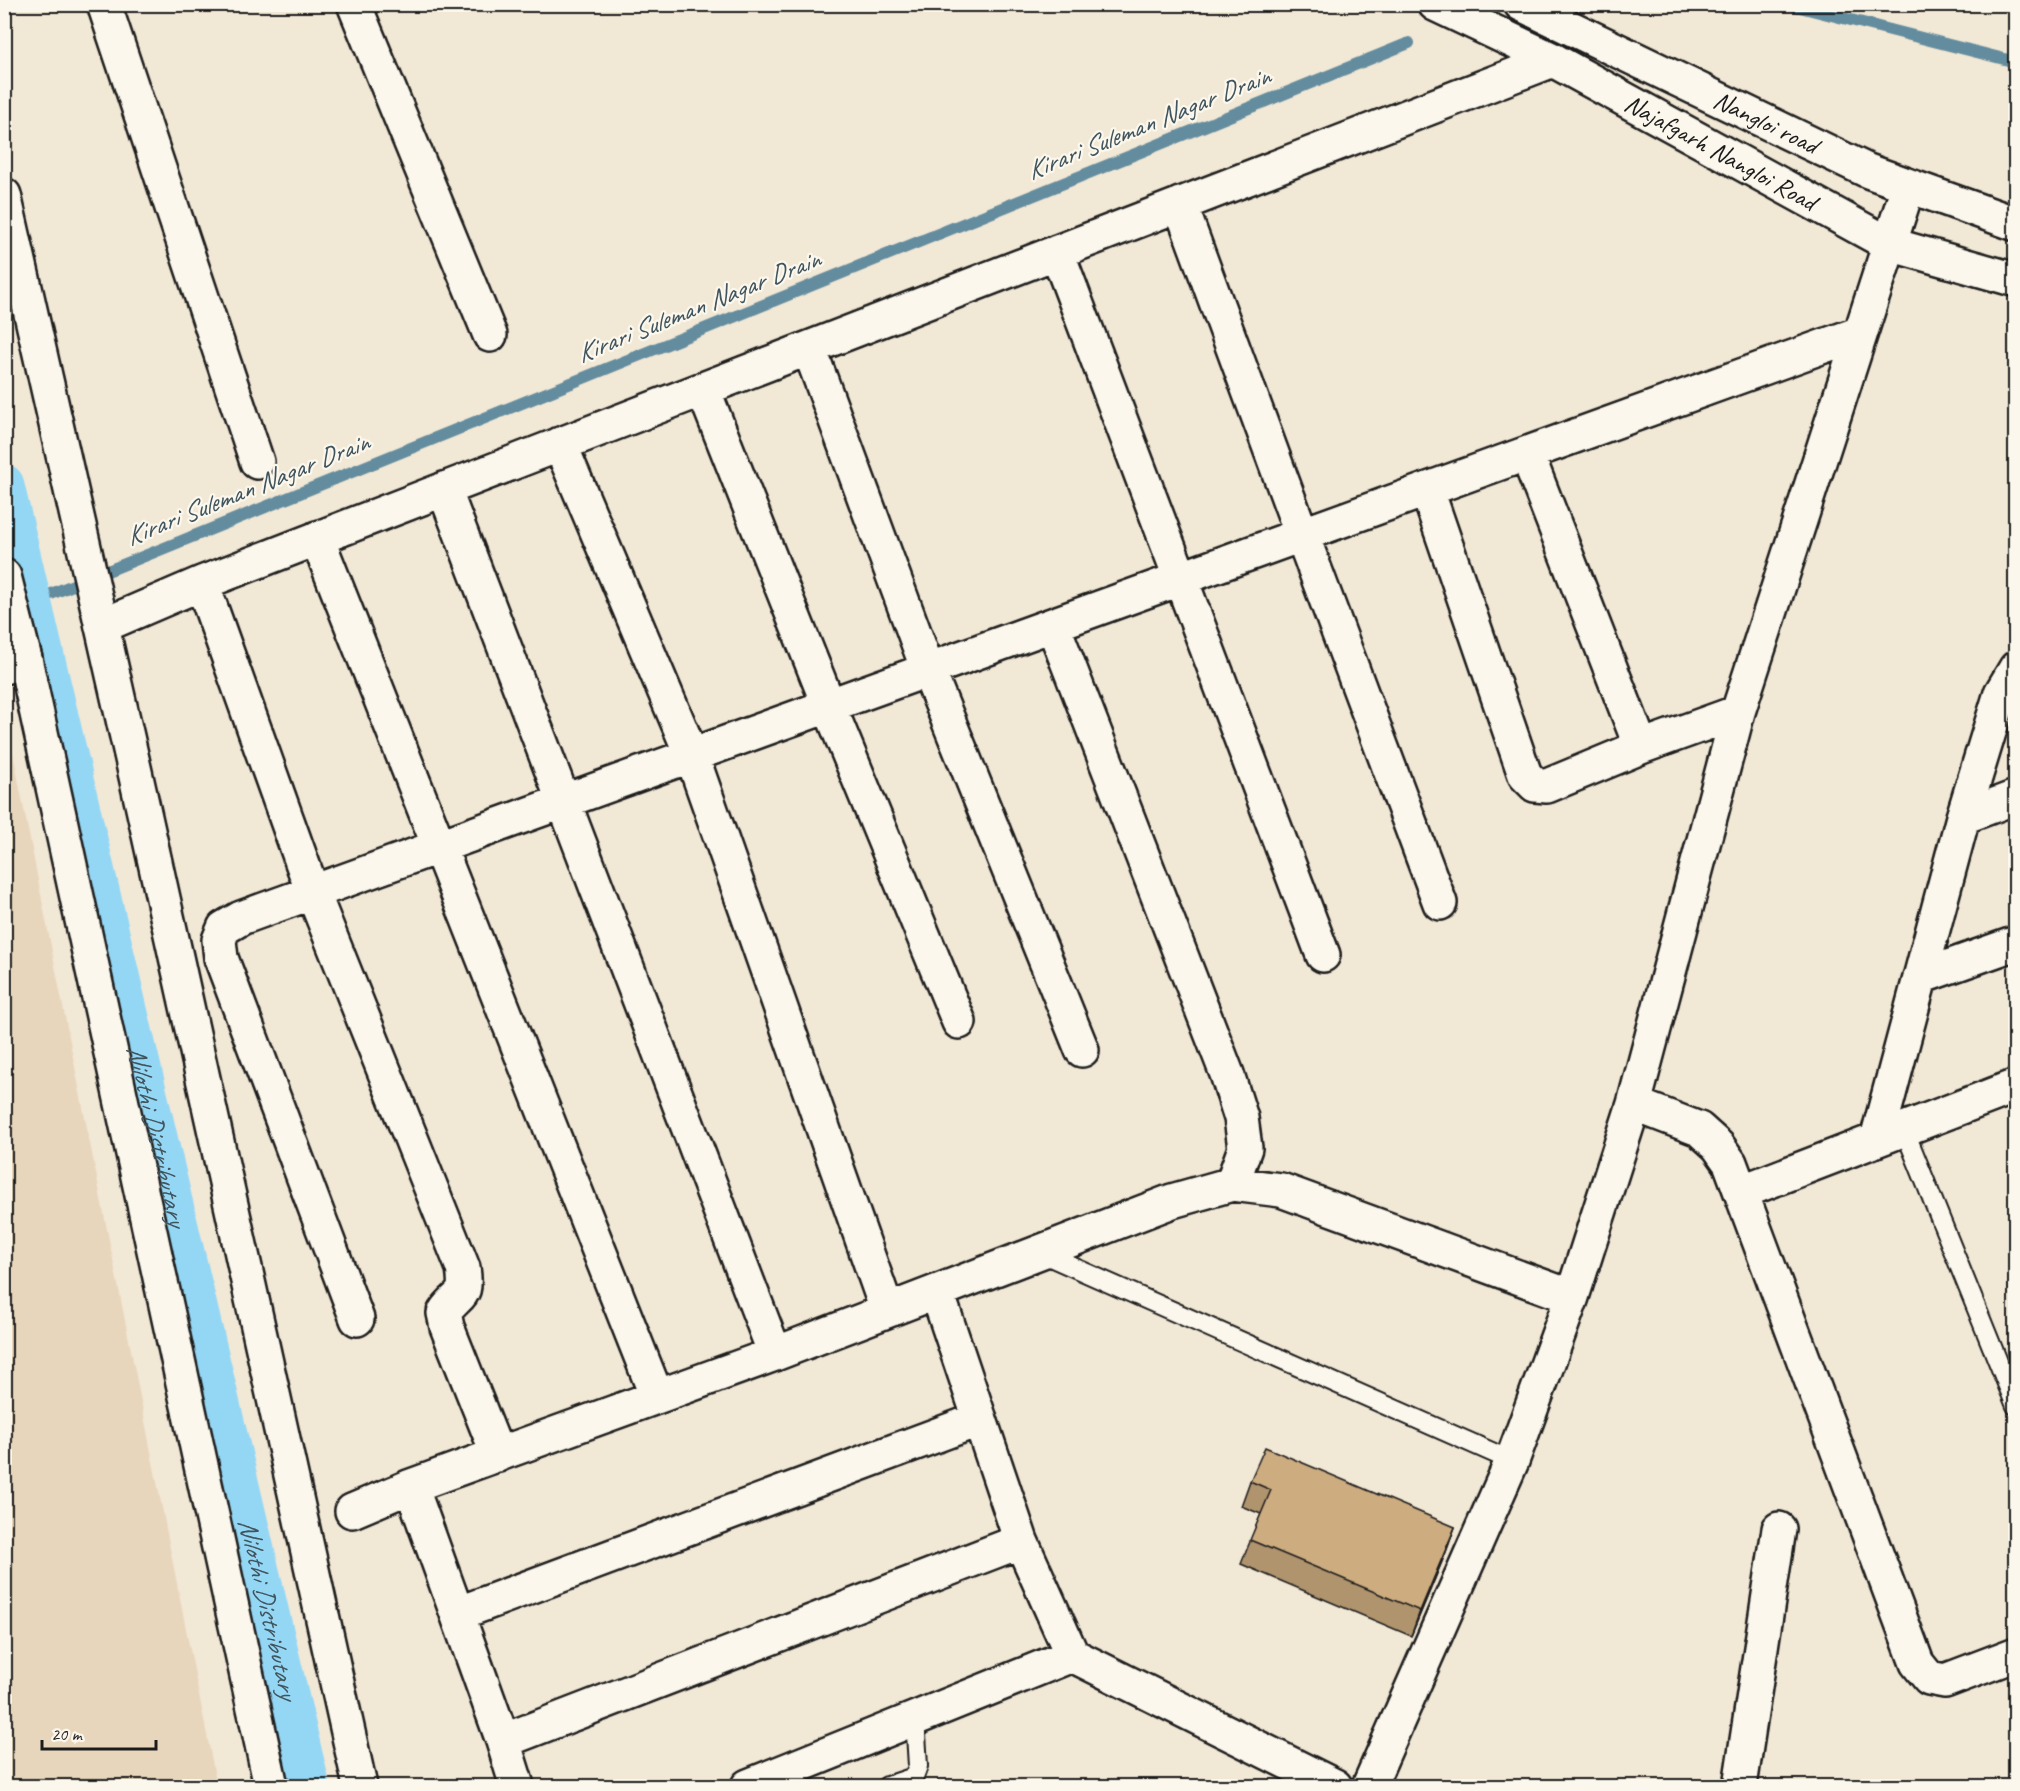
<svg xmlns="http://www.w3.org/2000/svg" width="2020" height="1791" font-family="Caveat,sans-serif">
<style>
.built{fill:#e7d6bc}
.lines{fill:none;stroke-linecap:round;stroke-linejoin:round}
.stream{stroke:#648c9e;stroke-width:12}
.canal{stroke:#94d7f5;stroke-width:40}
.lane-casing{stroke:#1c1c1c;stroke-width:22}
.street-casing{stroke:#1c1c1c;stroke-width:38}
.secondary-casing{stroke:#1c1c1c;stroke-width:38}
.primary-casing{stroke:#1c1c1c;stroke-width:38}
.lane{stroke:#fbf7ec;stroke-width:18}
.street{stroke:#fbf7ec;stroke-width:33}
.secondary{stroke:#fbf7ec;stroke-width:33}
.primary{stroke:#fbf7ec;stroke-width:33}
.wall{fill:#b0946e;stroke:#1c1c1c;stroke-width:1.5}
.shaded-wall{fill:#90785a;stroke:#1c1c1c;stroke-width:1.5}
.building{fill:#cdac80;stroke:#1c1c1c;stroke-width:1.5}
.labels{text-anchor:middle;dominant-baseline:central;stroke-width:4.5;stroke-linejoin:round;paint-order:stroke}
.street-label{font-size:26px;fill:#1c1c1c;stroke:#fbf7ec}
.water-label{font-size:27px;font-style:italic;fill:#40545d;stroke:#fbf7ec}
</style>
<rect width="100%" height="100%" fill="#f2e8d6"/>
<filter id="ink" filterUnits="userSpaceOnUse"><feTurbulence type="fractalNoise" baseFrequency=".0167" numOctaves="2"/><feDisplacementMap in="SourceGraphic" scale="12" xChannelSelector="R" yChannelSelector="G"/><feConvolveMatrix kernelMatrix="1 2 1 2 8 2 1 2 1" color-interpolation-filters="sRGB"/></filter>
<g filter="url(#ink)">
<path class="built" d="M6,718L217,1786H5Z"/>
<g class="lines">
<path class="stream" d="M1788,4L2016,62
M14,609L1409,43"/>
<path class="canal" id="s1" d="M4,484L310,1786"/>
<defs>
<path id="lane" d="M1904,1129L2016,1406
M1039,1252L1512,1461
M887,1786L914,1777L918,1766L915,1718"/>
<path id="street" d="M104,4L257,462
M354,4L490,335
M1180,204L1302,535L1440,903
M1057,252L1323,955
M809,348L928,670L1082,1050
M703,389L829,706L959,1022
M560,444L692,756L887,1310
M1527,454L1641,747
M444,489L775,1354
M1427,490L1525,775L1535,785L1547,786L1641,747L1738,712
M317,538L657,1397
M202,583L313,893L463,1268C468,1301 458,1291 444,1313L447,1327L498,1455
M1053,625L1227,1074L1241,1118L1245,1148L1232,1184
M102,626L202,583L1553,60
M4,667L25,659
M1963,817L2016,797
M1920,977L2016,943
M1634,1104L1699,1129L1718,1146L1730,1163L1917,1663L1929,1678L1945,1681L2016,1654
M1877,1139L1963,817L2001,693L2016,668
M1741,1192L2016,1086
M937,1292L1021,1541L1072,1655
M357,1319L221,958L219,940L224,928L241,918L1860,333
M411,1486L503,1741L517,1786
M352,1511L411,1486L775,1354L1172,1201L1232,1184L1281,1190L1572,1297
M457,1614L980,1419
M503,1741L1021,1541
M748,1786L1072,1655L1335,1786
M1369,1786L1512,1461L1572,1297L1634,1104L1738,712L1908,187
M1740,1786L1779,1529"/>
<path id="secondary" d="M4,195L135,772L360,1786
M4,576L25,659L271,1786"/>
<g id="primary">
<path id="s2" d="M1435,4L1553,60L1889,244L2016,280"/>
<path id="s3" d="M1521,4L1868,171L2016,224"/>
</g>
</defs>
<use href="#lane" class="lane-casing"/>
<use href="#street" class="street-casing"/>
<use href="#secondary" class="secondary-casing"/>
<use href="#primary" class="primary-casing"/>
<use href="#lane" class="lane"/>
<use href="#street" class="street"/>
<use href="#secondary" class="secondary"/>
<use href="#primary" class="primary"/>
</g>
<path class="wall" d="M1250,1481L1455,1527L1446,1552L1411,1636L1241,1564L1261,1514L1241,1506Z"/>
<path class="shaded-wall" d="M1455,1527L1446,1552L1411,1636L1420,1611Z"/>
<path class="building" d="M1265,1447L1455,1527L1420,1611L1250,1540L1271,1490L1250,1481Z"/>
</g>
<g class="labels">
<g class="street-label">
<text stroke="none"><textPath href="#s3" startOffset="272">Nangloi road</textPath></text>
<text stroke="none"><textPath href="#s2" startOffset="322">Najafgarh Nangloi Road</textPath></text>
</g>
<g class="water-label">
<text transform="translate(1148 123) rotate(-22)">Kirari Suleman Nagar Drain</text>
<text transform="translate(698 306) rotate(-22)">Kirari Suleman Nagar Drain</text>
<text transform="translate(247 489) rotate(-22)">Kirari Suleman Nagar Drain</text>
<text stroke="none"><textPath href="#s1" startOffset="669">Nilothi Distributary</textPath></text>
<text stroke="none"><textPath href="#s1" startOffset="1155">Nilothi Distributary</textPath></text>
</g>
</g>
<rect width="2020" height="1791" fill="none" stroke="#fbf7ec" stroke-width="24"/>
<rect x="12" y="12" width="1996" height="1767" fill="none" stroke="#1c1c1c" stroke-width="2" filter="url(#ink)"/>
<path d="M42 1740v9h114v-9" fill="none" stroke="#1c1c1c" stroke-width="3"/>
<text x="51" y="1740" font-size="18" fill="#1c1c1c" stroke="#fbf7ec" stroke-width="4.5" paint-order="stroke">20 m</text>
</svg>
